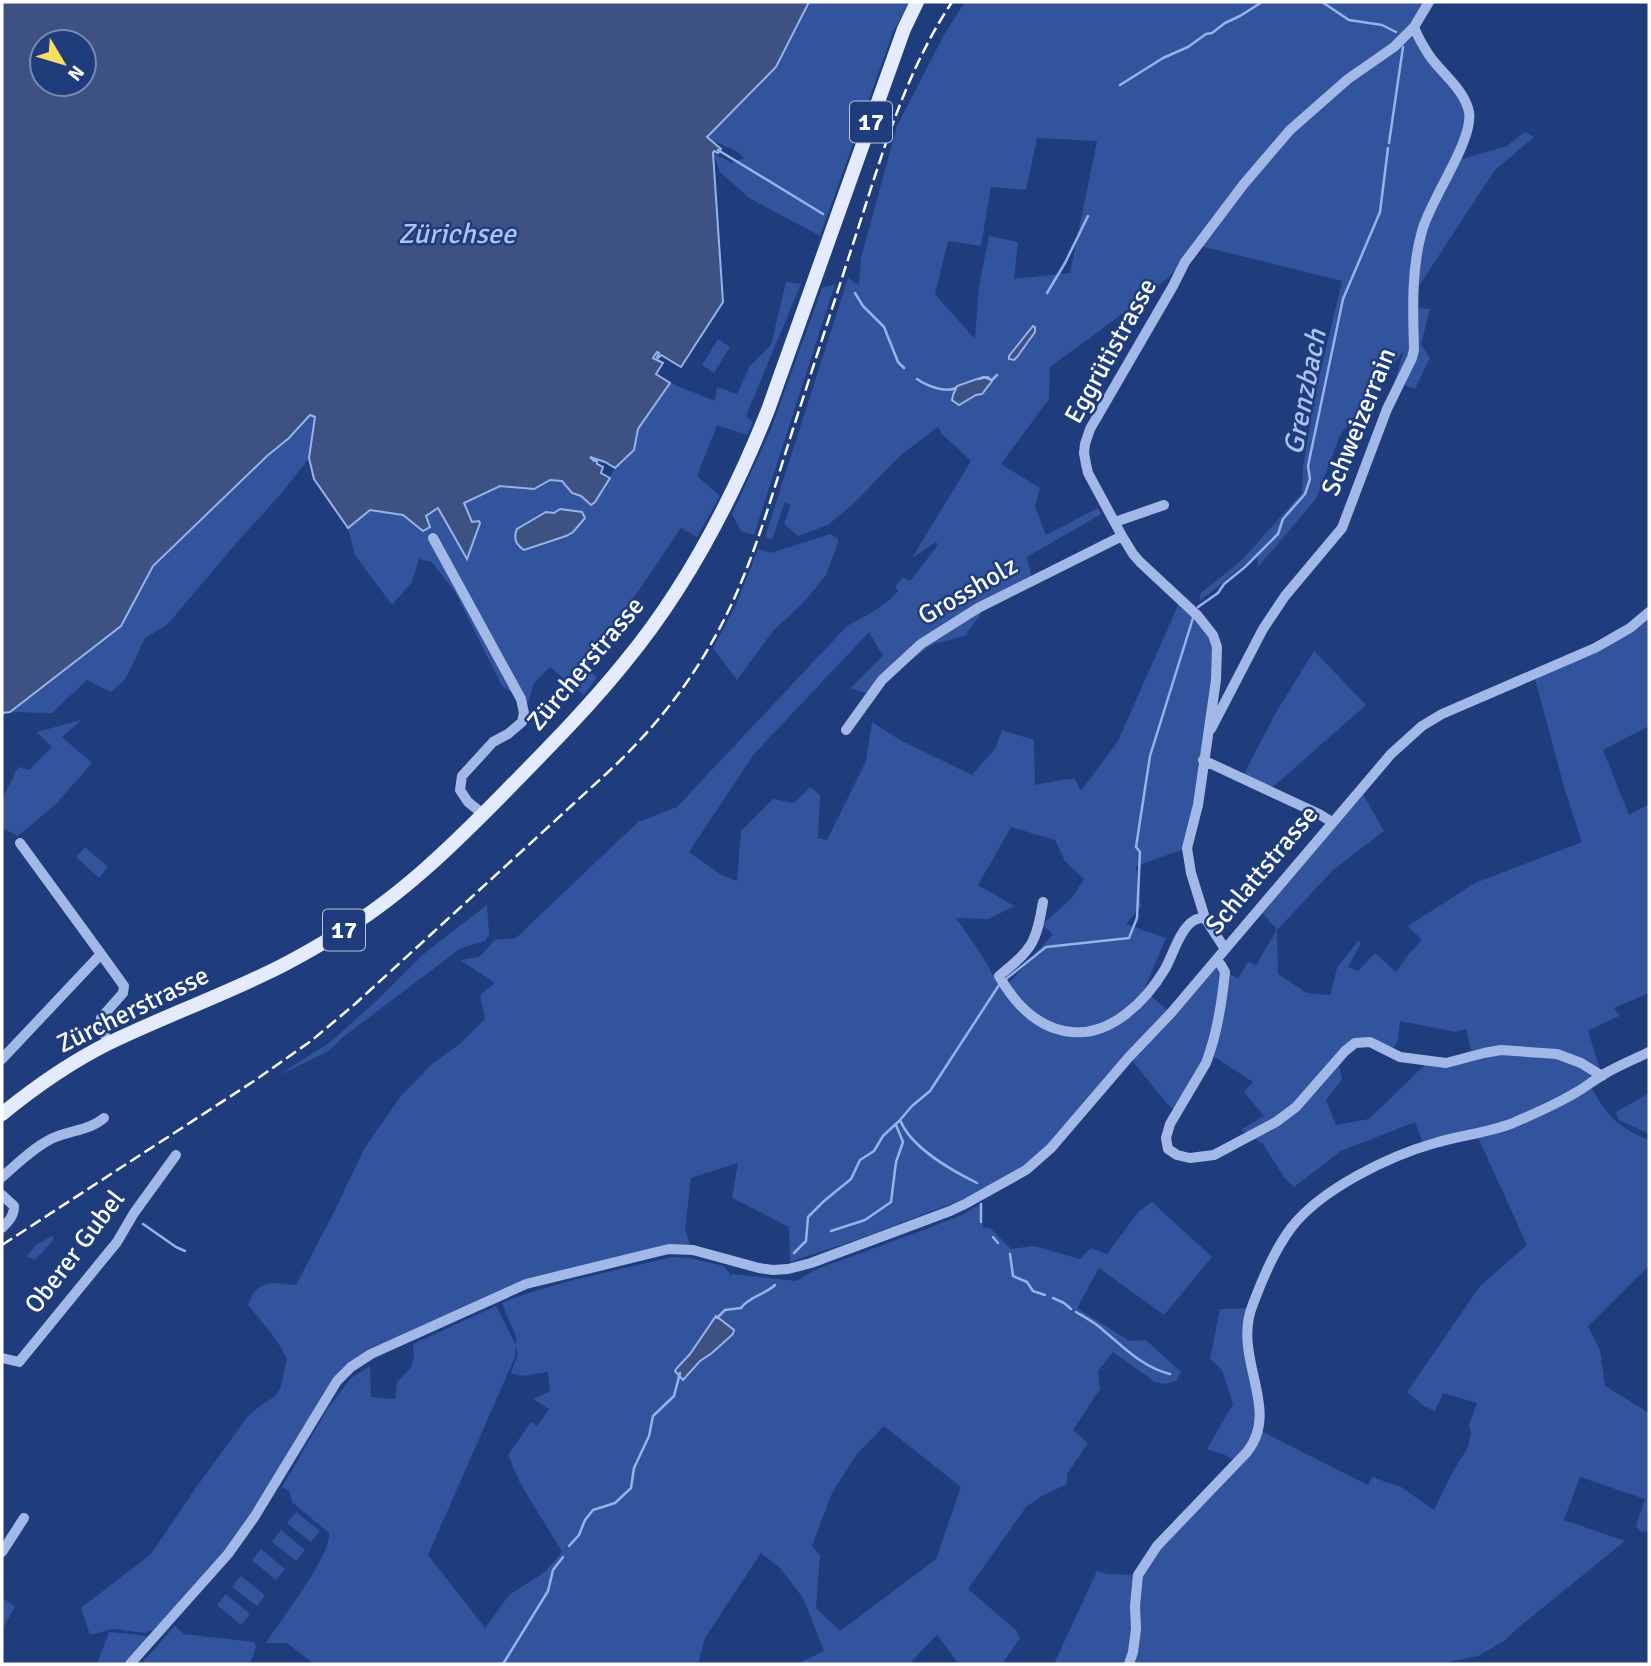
<svg xmlns="http://www.w3.org/2000/svg" width="1651" height="1666" font-family="Signika,sans-serif">
<style>
.green{fill:#32549c;fill-rule:evenodd}
.water{fill:#3d5283;stroke:#96b2e9;stroke-width:2;fill-rule:evenodd}
.lines{fill:none;stroke-linecap:round;stroke-linejoin:round}
.stream{stroke:#96b2e9;stroke-width:2.5}
.minor{stroke:#a2b9e7;stroke-width:10}
.major{stroke:#e4ebfd;stroke-width:14}
.rail{stroke:#fff;stroke-width:2.5;stroke-dasharray:12 5;stroke-linecap:butt}
.labels{text-anchor:middle;dominant-baseline:central;stroke-width:5;stroke-linejoin:round;paint-order:stroke}
.shield{fill:#1f3c7d;stroke:#bcc4d8;stroke-width:2}
.shield-label{font-size:24px;font-weight:bold;fill:#fff}
.street-label{font-size:26px;fill:#fff;stroke:#1f3c7d}
.water-label{font-size:28px;font-style:italic;fill:#adc3ef;stroke:#1f3c7d}
</style>
<rect width="100%" height="100%" fill="#1f3c7d"/>
<path class="green" d="M800,2H909L893,32L820,236L749,198L720,172L713,153L732,163L744,158L738,152L707,138Z
M965,2H1429L1414,27L1469,112L1455,161L1507,146L1525,132L1534,137L1494,171L1419,286L1418,308L1430,309L1421,344L1430,358L1415,389L1395,381L1404,350L1340,435L1316,499L1258,567L1257,554L1200,601V594L1243,559L1302,493L1303,467L1316,390L1342,281L1197,245L1185,262L1148,295L1050,367L1049,399L1001,464L1040,488L1035,507L1046,535L1098,508L1101,514L1027,557L1033,584L982,612L965,636L933,644L865,693L851,688L883,656L869,632L754,754L689,852L720,874L737,881L741,831L773,799L794,803L810,787L820,795L818,838L827,840L866,761L872,722L900,740L972,775L995,749L1002,730L1034,740L1035,785L1061,780L1075,779L1081,791L1118,741L1179,603L1192,610L1217,647L1187,848L1136,866L1141,906L1126,924L1166,938L1144,990L1171,1013L1217,960L1225,972L1238,978L1248,962L1256,965L1277,930L1259,909L1360,789L1384,831L1333,870L1277,930L1278,974L1307,993L1330,995L1337,968L1358,941L1361,943L1348,967L1358,971L1375,953L1396,972L1408,955L1422,940L1408,926L1475,883L1582,842L1564,787L1534,675L1645,616L1649,621V726L1603,750L1629,815L1649,804V993L1614,1008L1619,1016L1588,1031L1602,1076L1590,1084C1606,1116 1616,1126 1649,1140V1266L1588,1326L1600,1350L1605,1386L1649,1413V1531L1641,1532L1636,1526L1645,1499L1580,1477L1564,1520L1625,1541L1519,1627L1504,1641L1478,1656L1438,1664H1054L1097,1571L1108,1574L1138,1575L1237,1462L1225,1455L1207,1449L1233,1404L1222,1370L1210,1359L1220,1309L1251,1308L1247,1324L1259,1430L1368,1485L1372,1477L1401,1487L1434,1510L1451,1475L1468,1447L1471,1433L1469,1425L1477,1403L1443,1393L1435,1411L1424,1406L1407,1392L1480,1286L1527,1245L1476,1133L1424,1146L1415,1122L1341,1151L1294,1187L1284,1177L1263,1144L1241,1130L1264,1116L1244,1092L1253,1082L1210,1054L1177,1110L1170,1107L1129,1057L1051,1148L1000,1185L862,1238L790,1262L789,1227L732,1198L738,1163L691,1178L685,1229L690,1245L538,1277L360,1356L225,1552L156,1629L145,1633L113,1629L90,1635L81,1608L151,1554L195,1489L248,1416L261,1405L276,1396L281,1386L287,1358L275,1338L248,1305C257,1278 273,1283 296,1285L336,1208L364,1149L400,1097L432,1064L461,1043L485,1019L480,995L495,983L460,960L479,957L495,940L516,938L638,822L677,807L847,626C865,616 885,607 898,591L895,587L903,577L910,581L938,545L936,542L912,558L971,461L942,434L938,427L901,455L852,505L828,525L798,536L784,524L791,505L785,502L772,540L765,537L848,278L859,285L861,258L897,126L944,35ZM1037,138L1097,141L1070,273L1014,279L1018,242L989,236L979,286L975,339L935,294L948,241L981,246L991,187L1026,190ZM1011,827L1055,840L1065,861L1084,879L1071,899L1042,925L1053,934L1002,991L983,957L956,918L989,919L1014,906L978,885ZM1400,1021L1456,1032L1466,1029L1471,1050L1446,1063L1429,1061L1369,1119L1336,1125L1326,1100L1342,1079L1336,1054L1370,1043L1391,1052L1398,1040Z
M786,282L801,284L746,416L753,422L747,435L717,425L697,476L720,496L697,537L681,528L586,668L597,677L584,695L550,667L534,683L528,703L502,686L455,592L432,562L419,559L412,582L392,605L355,555L348,528L369,510L426,516L438,508L467,558L480,523L472,522L464,503L500,486L534,489L550,480L562,481L572,493L595,502L615,468L634,450L638,429L670,383L715,401L717,387L737,394L750,366L771,345ZM546,512L554,513L518,547C515,540 514,536 517,529Z
M835,284L754,535L741,531L732,514L771,429L822,288Z
M718,339L730,347L714,373L702,365Z
M310,415L315,417L309,458L281,494L238,541L167,625L145,638L126,678L111,692L87,680L52,713L10,712L121,626L153,567L267,456L289,438Z
M830,534L839,540L826,575L804,602L773,631L737,680L713,648L736,605L758,549L771,553Z
M1314,651L1366,705L1274,786L1261,787L1242,778L1275,714Z
M81,720L62,737L92,763L56,804L18,836L2,828V800L18,767L29,770L52,747L37,732Z
M85,847L108,867L99,878L76,857Z
M487,905L489,934L485,941L461,948L343,1037L327,1052L277,1076L329,1043L373,1004L426,952Z
M1649,1093V1134L1619,1120L1616,1112Z
M1152,1202L1212,1257L1164,1315L1099,1268L1077,1308L1129,1341L1146,1340L1181,1372L1176,1381L1165,1384L1155,1382L1113,1352L1098,1371L1100,1389L1073,1430L1088,1443L1067,1474V1484L1042,1496L1026,1507L968,1589L1017,1631L1020,1638L1002,1664H959L937,1635L909,1664H797L824,1651L803,1598L780,1568L761,1553L705,1638L698,1664H314L287,1643H266C280,1622 332,1554 329,1533L292,1502L289,1491L282,1487L328,1408L351,1378L370,1366L371,1397L395,1399L397,1382L410,1369L414,1358L413,1344L496,1306L516,1345V1337L502,1303C556,1281 615,1271 673,1257L691,1258L724,1266L731,1276L733,1274L796,1281L817,1269L921,1231L964,1214L980,1204L983,1228H990L1011,1249L1034,1246L1080,1259L1091,1248L1107,1254L1139,1211ZM516,1346L518,1354L511,1373L522,1376L548,1372L550,1391L533,1399L549,1409L537,1426L531,1422L508,1455L520,1483L562,1552L545,1572L509,1595L485,1628L428,1555L515,1357ZM884,1426L961,1487L936,1559L840,1631L816,1608L820,1555L812,1546L832,1493L856,1455Z
M52,1236L54,1237L53,1240L35,1260L27,1256L36,1245Z
M296,1512L320,1531L311,1542L287,1523Z
M281,1530L305,1550L296,1561L272,1542Z
M261,1549L285,1569L276,1580L252,1560Z
M241,1576L265,1595L257,1606L232,1587Z
M226,1594L250,1614L241,1625L217,1605Z
M2,1598L15,1606L2,1630Z
M175,1626L184,1634L254,1642L256,1647L250,1664H141Z
M109,1632L149,1636L123,1664H97Z"/>
<path class="water" d="M2,2H809L776,67L707,137L721,149L718,153L714,151L713,153L723,302L681,367L661,355L658,358L657,357L659,353L657,352L653,358L663,363L656,374L670,383L638,429L634,450L615,468L605,462L590,457L594,461H597V464L603,467L601,473L610,478L595,502L591,505L581,496L572,493L562,481L550,480L534,489L500,486L464,503L472,522L479,521L480,523L467,559L438,508L426,516L430,527L423,531L403,515L370,510L348,528L314,479L309,458L315,417L310,415L289,438L267,456L153,566L121,626L10,712L2,713ZM84,42V84H42V42Z
M1033,326L1035,327V332L1017,357L1014,360L1009,359V356Z
M988,377L992,381L982,394L976,395L959,405L952,400L953,395L957,386L977,379Z
M560,509L582,512L585,518L573,532L566,536L524,550C516,545 513,538 517,529L546,512L554,513Z
M716,1316L734,1330L733,1334L712,1353L700,1361L683,1380L675,1371L676,1369L690,1354Z"/>
<g class="lines">
<path class="stream" d="M1322,2L1349,20L1382,25L1396,32
M1120,85L1163,58L1188,47L1206,34L1212,33L1225,23L1240,16L1262,2
M1389,143L1403,47
M718,150L823,214
M855,293L863,306L884,327L898,362L904,368
M1047,293L1065,263L1088,216
M917,379C927,386 945,393 956,388
M979,379L984,377L992,380L997,375
M1198,607L1218,593L1224,584L1245,567L1278,534L1283,519L1305,494L1310,479L1308,466L1343,299L1380,212L1388,148
M1006,979L1046,947L1129,938L1137,918L1140,852L1136,847L1150,756L1193,618
M977,1183C951,1170 911,1148 900,1120L912,1106L930,1091L999,985
M981,1222V1204
M143,1224L176,1247L185,1251
M831,1231L865,1220L891,1202L896,1162L903,1142L896,1125
M993,1237L998,1243
M794,1253L806,1241L808,1217L824,1201L851,1179L860,1160L874,1151L883,1136L899,1121
M1010,1254L1013,1276L1027,1282L1033,1291L1045,1295
M1053,1298L1064,1303L1071,1309
M1076,1312C1086,1318 1096,1323 1104,1331C1125,1348 1142,1367 1170,1374
M717,1318L725,1310L741,1308C748,1297 766,1294 775,1285
M569,1546L579,1535L585,1520L593,1510L615,1503L631,1488L634,1468L649,1436L653,1416L674,1396L680,1373
M503,1664L548,1591L553,1570L563,1557"/>
<path class="minor" d="M1115,522L1164,505
M433,538L521,699L524,713L522,722L508,734L493,742L462,776L460,790L468,802L483,814
M1211,729L1263,629L1285,596L1342,528L1387,409L1412,358L1414,350C1413,310 1411,270 1422,231C1430,200 1474,140 1469,112C1465,90 1441,73 1429,55C1423,46 1418,37 1414,27
M846,730L882,680L921,644L978,608L1122,536
M1203,760L1319,814L1332,822
M20,843L101,954
M1043,902C1036,944 1032,949 999,976C1015,1004 1038,1029 1072,1032C1111,1036 1146,1001 1165,969C1172,957 1181,926 1195,920C1198,918 1202,918 1205,918
M1225,949L1205,918L1191,873L1187,848L1198,805L1216,680L1217,647L1213,635L1198,616L1140,562L1133,554L1122,536L1088,473L1086,464L1084,453L1085,444L1090,429L1173,286L1185,262L1243,185L1290,130L1348,79L1394,47L1414,27L1429,2
M1217,960L1221,965L1225,972C1222,1002 1217,1035 1206,1063L1170,1124L1166,1138L1168,1149L1177,1155L1190,1158L1214,1155L1276,1122L1296,1107L1345,1051L1355,1043L1370,1042L1400,1057L1446,1063L1484,1053L1501,1050L1557,1054L1581,1063L1602,1076
M2,1059L101,954L124,986L123,993L101,1018L103,1030L108,1043
M2,1177C17,1164 33,1148 51,1139C69,1130 89,1131 104,1118
M2,1195L14,1206C14,1216 9,1221 2,1228
M2,1358L19,1362L117,1242L134,1213L176,1155
M2,1552L24,1518
M130,1664L228,1554L255,1516L337,1381L351,1367L371,1354L526,1284L648,1254L669,1249L693,1250L759,1268L773,1270L788,1269L811,1263L950,1211L965,1204L1026,1170L1051,1148L1129,1057L1171,1013L1391,754L1422,726L1442,714L1595,648L1630,628L1649,612
M1129,1664L1133,1652L1136,1629L1135,1606L1138,1575L1157,1546L1247,1452C1282,1408 1231,1358 1253,1304C1263,1278 1274,1251 1291,1228C1321,1189 1389,1156 1435,1143C1461,1135 1488,1133 1513,1123C1534,1114 1555,1105 1575,1093C1586,1087 1595,1079 1606,1073C1620,1065 1635,1059 1649,1052"/>
<path class="major" d="M2,1114C35,1087 71,1062 109,1043C161,1018 215,998 267,973C289,963 311,950 333,937C398,899 452,846 505,792C546,750 588,708 625,662C687,587 732,500 768,410L904,29L917,2"/>
<path class="rail" d="M2,1245L254,1081L311,1041L355,1004L606,774C648,735 684,692 712,642C750,576 770,501 793,429C817,355 841,281 865,207C888,135 910,65 952,2"/>
</g>
<g class="labels">
<g class="shield">
<rect x="850" y="101.5" width="42" height="41" rx="5"/>
<rect x="323" y="909.5" width="42" height="41" rx="5"/>
</g>
<g class="shield-label">
<text x="871" y="122">17</text>
<text x="344" y="930">17</text>
</g>
<g class="street-label">
<text transform="translate(1111 351) rotate(-61)">Eggrütistrasse</text>
<text transform="translate(1359 422) rotate(-68)">Schweizerrain</text>
<text transform="translate(968 591) rotate(-30)">Grossholz</text>
<text transform="translate(586 664) rotate(-50)">Zürcherstrasse</text>
<text transform="translate(1262 870) rotate(-50)">Schlattstrasse</text>
<text transform="translate(133 1010) rotate(-26)">Zürcherstrasse</text>
<text transform="translate(75 1252) rotate(-53)">Oberer Gubel</text>
</g>
<g class="water-label">
<text x="457" y="234">Zürichsee</text>
<text transform="translate(1305 392) rotate(-79)">Grenzbach</text>
</g>
</g>
<rect width="1651" height="1666" fill="none" stroke="#ffffff" stroke-width="7"/>
<g transform="translate(63 63) rotate(128)"><circle r="33" fill="#1f3c7d" stroke="#798ab1" stroke-width="2"/>
<path d="M0-5L12 26L0 18L-12 26Z" fill="#f5de62"/>
<text y="-10" font-size="19" font-weight="bold" text-anchor="middle" fill="#ffffff">N</text>
</g>
</svg>
